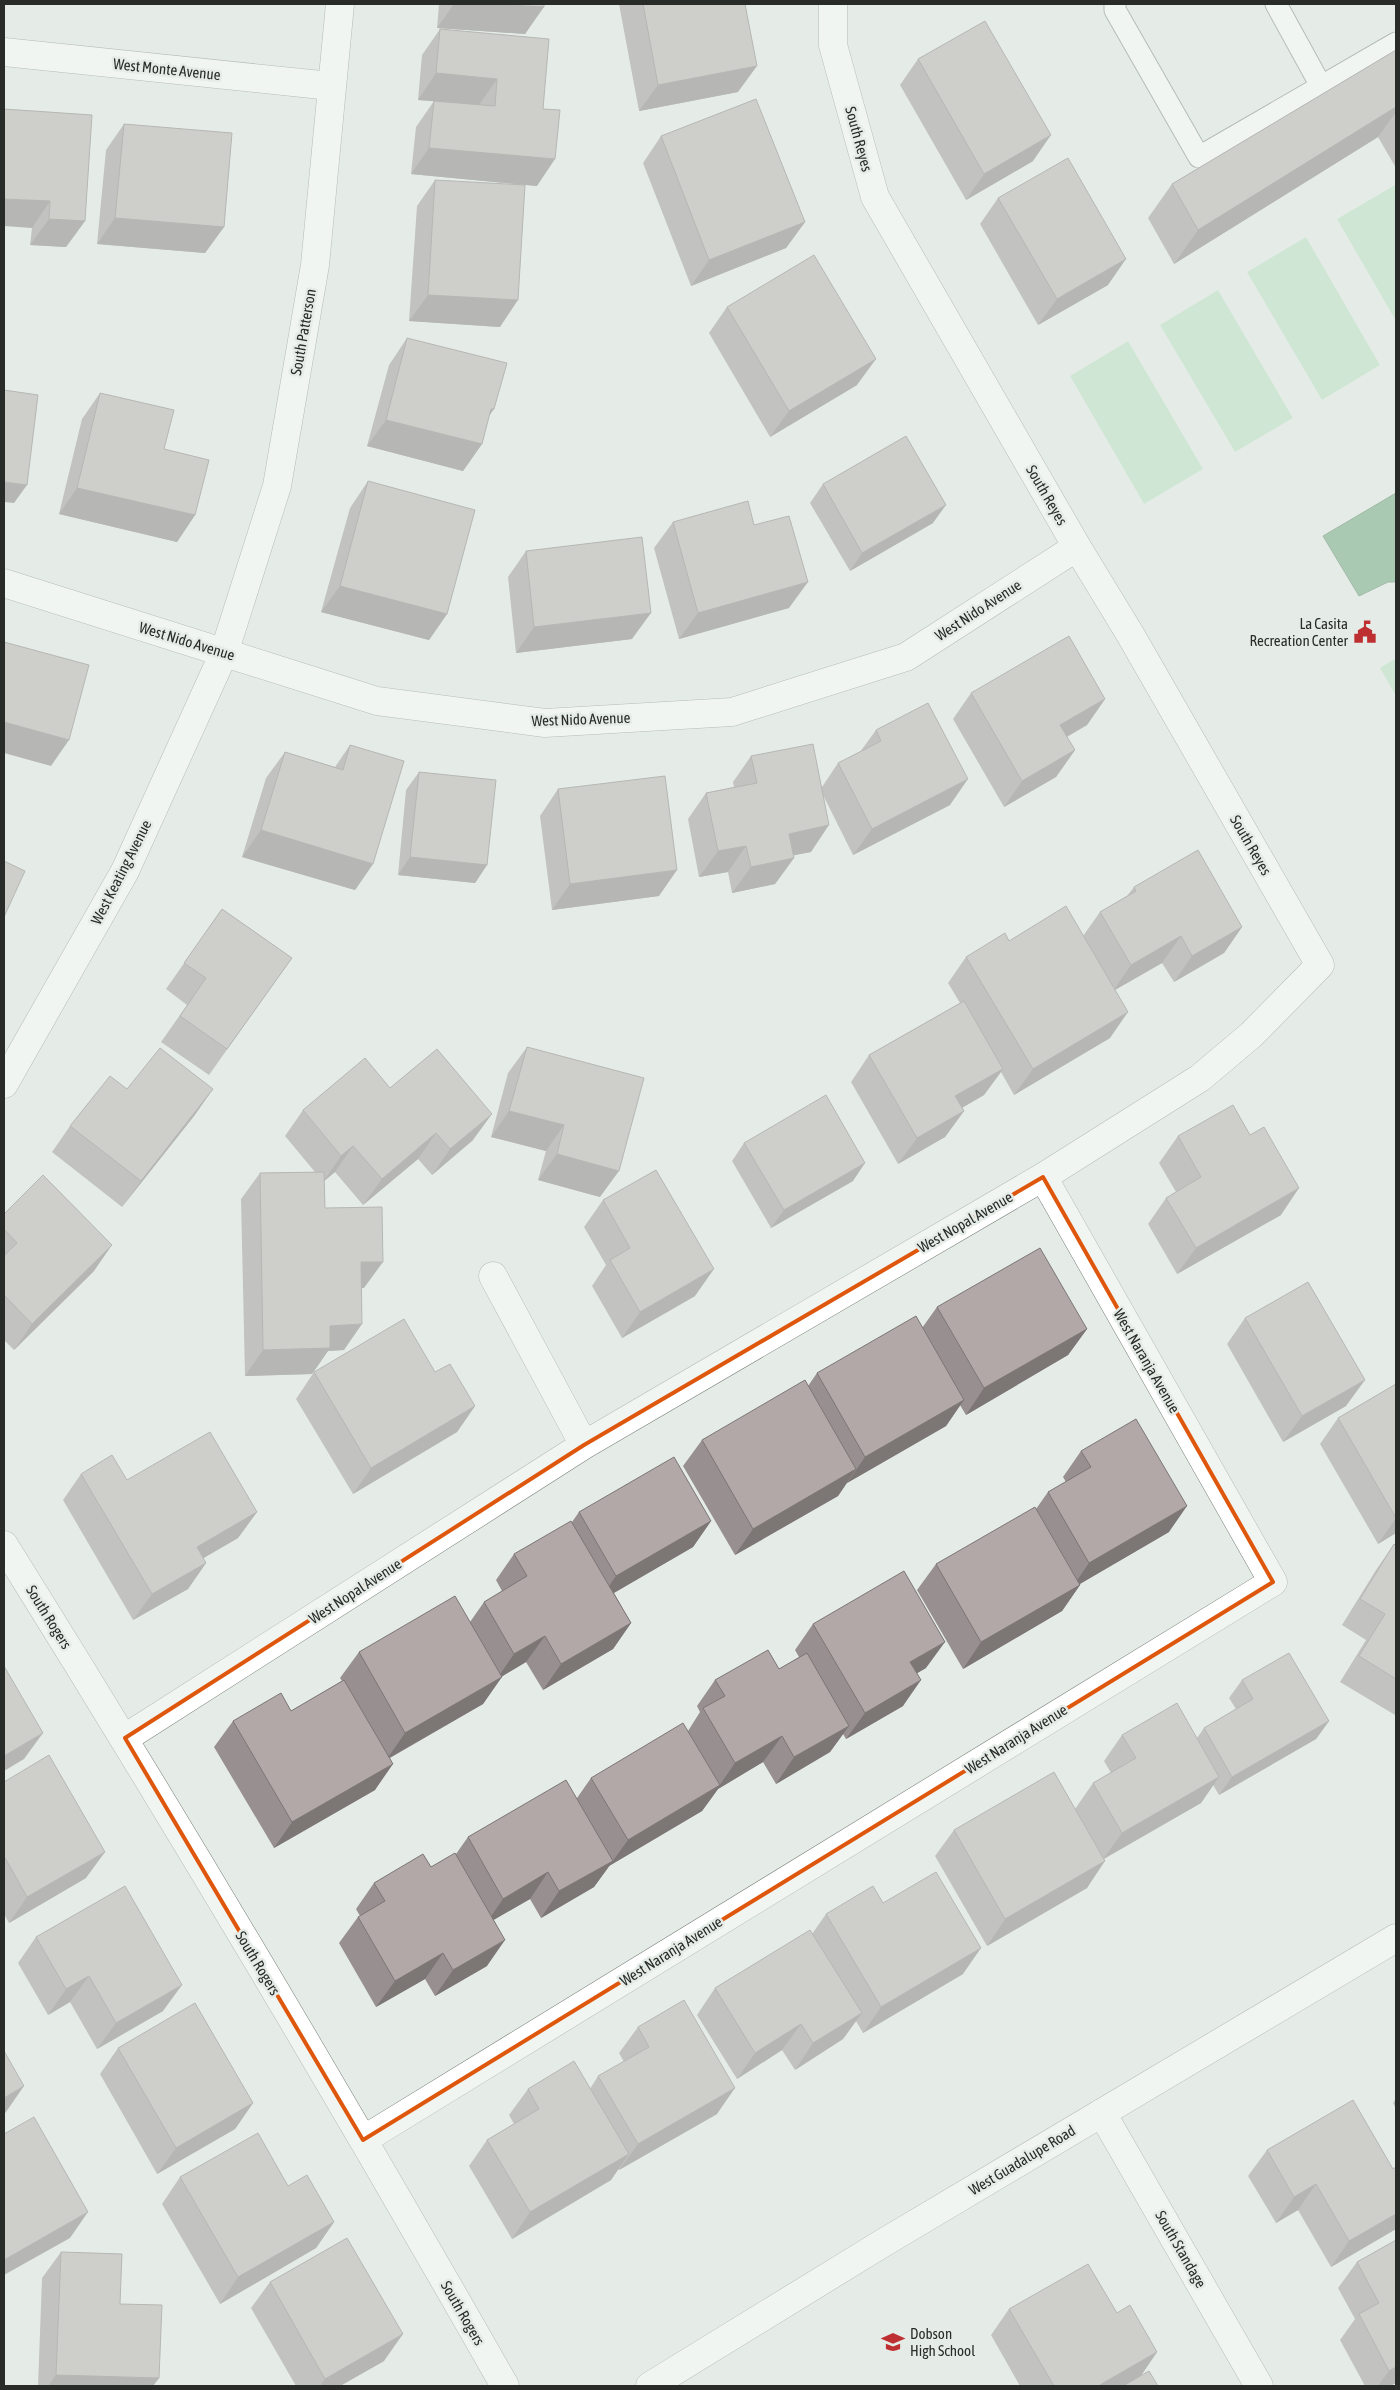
<svg xmlns="http://www.w3.org/2000/svg" width="1400" height="2390" font-family="'Asap Condensed',sans-serif">
<style>
.green{fill:#b7debf}
.water{fill:#619e71;stroke:#507c5b}
.lines{fill:none;stroke-linecap:round;stroke-linejoin:round}
.lane-casing{stroke:#7b827c;stroke-width:23}
.street-casing{stroke:#7b827c;stroke-width:29}
.secondary-casing{stroke:#7b827c;stroke-width:29}
.lane{stroke:#fff;stroke-width:21}
.street{stroke:#fff;stroke-width:28}
.secondary{stroke:#fff;stroke-width:28}
.wall{fill:#989090}
.shaded-wall{fill:#7c7675}
.building{fill:#b1a8a7;stroke:#7c7675}
.marked{fill:none;stroke:#de570d;stroke-width:4;stroke-linejoin:round}
.labels{text-anchor:middle;dominant-baseline:central;stroke-width:5;stroke-linejoin:round;paint-order:stroke}
.street-label{font-size:15px;fill:#292b29;stroke:#e5ece7}
.poi-label{font-size:15px;fill:#292b29;stroke:#e5ece7;text-anchor:end}
</style>
<rect width="100%" height="100%" fill="#e5ece7"/>
<path class="green" d="M1395,185L1396,187V321L1337,219Z
M1306,237L1380,365L1322,400L1247,272Z
M1218,290L1293,418L1235,452L1160,325Z
M1128,341L1203,469L1144,504L1070,376Z
M1396,658V696L1380,668Z"/>
<path class="water" d="M1396,493V582H1388L1359,596L1323,536Z"/>
<g class="lines">
<defs>
<path id="lane" d="M1115,4V10L1199,157L1396,43
M1276,4L1321,86"/>
<path id="street" d="M4,52L331,86
M4,583L377,701L545,723L732,712L906,657L1077,547
M493,1276L584,1445
M4,1545C177,1822 344,2103 505,2386
M125,1738L584,1445L1043,1177L1200,1078L1251,1035L1320,965L1130,634L1077,547L875,197L833,45V4
M1102,2113L1259,2386
M363,2140L1273,1582L1043,1177"/>
<path id="secondary" d="M4,1084L125,871L224,653L277,486L315,265L340,4
M650,2386L883,2243L1396,1938"/>
</defs>
<use href="#lane" class="lane-casing"/>
<use href="#street" class="street-casing"/>
<use href="#secondary" class="secondary-casing"/>
<use href="#lane" class="lane"/>
<use href="#street" class="street"/>
<use href="#secondary" class="secondary"/>
</g>
<path class="wall" d="M439,4H544L525,34L437,28Z
M619,4H745L738,92L639,111Z
M440,29L543,109L537,186L411,174L416,127L434,101L418,100L422,55Z
M1396,50V168L1378,137L1174,264L1148,218L1172,184Z
M918,59L1033,161L966,200L900,85Z
M4,109L85,221L66,247L30,245L32,228Z
M124,124L224,227L205,253L97,244L106,150Z
M661,136L805,222L786,248L691,286L643,163Z
M435,180L500,327L409,321L417,206Z
M998,198L1108,285L1038,325L980,224Z
M727,307L857,385L770,437L709,333Z
M407,338L489,417L482,444L463,471L367,446L389,365Z
M100,393L164,449L195,515L177,542L59,514L82,419Z
M368,481L447,614L429,640L321,612L350,508Z
M823,484L933,523L850,571L810,503Z
M673,522L754,525L789,608L679,639L654,548Z
M526,551L632,639L516,653L508,577Z
M971,693L1105,699L1087,725L1067,737L1075,750L1056,777L1004,807L953,719Z
M876,730L950,805L853,855L824,797L811,852L793,855L794,858L775,884L732,893L728,872L699,877L688,819L706,793L734,787L733,782L751,756L822,787L838,763L860,752Z
M350,745L373,864L355,890L242,857L266,778L285,752L335,767Z
M419,772L487,865L475,883L398,875L406,790Z
M558,789L659,896L552,910L540,816Z
M1134,887L1242,927L1224,953L1174,982L1162,963L1115,990L1110,1038L1014,1095L1001,1072L984,1095L962,1108L964,1111L945,1137L898,1164L851,1082L869,1055L960,1003L948,983L966,957L1009,941L1083,936L1100,912L1127,896Z
M222,909L292,958L209,1075L161,1042L187,1005L166,989Z
M527,1047L600,1197L538,1180L546,1151L491,1137L508,1073Z
M390,1088L473,1140L432,1175L418,1159L363,1205L335,1172L324,1181L325,1208L364,1288H362L344,1350L328,1351L312,1374L245,1376L241,1199L260,1173L315,1172L285,1136L303,1110Z
M127,1089H213L194,1116L122,1207L52,1152L70,1126Z
M1178,1136L1281,1215L1177,1274L1148,1224L1166,1198L1176,1192L1159,1163Z
M744,1143L853,1181L771,1228L732,1161Z
M603,1200L695,1296L622,1338L592,1286L606,1265L584,1227Z
M4,1214L94,1271L14,1350L4,1340Z
M937,1307L1087,1329L1068,1355L966,1415L960,1405L946,1426L847,1483L838,1496L735,1555L683,1466L702,1440L808,1386L817,1373L922,1328Z
M1245,1318L1346,1406L1283,1442L1227,1344Z
M314,1372L475,1406L457,1432L353,1494L296,1399Z
M1396,1384V1533L1378,1544L1320,1444L1338,1418Z
M1081,1451L1169,1532L1080,1584V1585L1062,1611L963,1669L917,1590L936,1564L1036,1509L1048,1492L1066,1482L1063,1477Z
M81,1474L127,1480L257,1512L238,1538L203,1558L206,1563L188,1589L133,1620L63,1500Z
M579,1512L711,1521L693,1547L614,1593L631,1623L613,1649L543,1690L526,1662L501,1677L483,1704L390,1758L375,1790L274,1848L214,1747L233,1721L291,1711L342,1681L340,1678L359,1652L470,1622L484,1602L502,1591L496,1580L514,1554L572,1522Z
M1394,1544L1396,1546V1714L1395,1715L1340,1682L1366,1640L1342,1625L1376,1570Z
M813,1624L926,1668L917,1673L903,1706L846,1739L843,1734L830,1752L776,1784L763,1762L718,1789L702,1811L609,1866L594,1887L541,1918L530,1899L493,1920L487,1966L435,1996L425,1979L376,2007L339,1943L358,1917L360,1916L356,1909L374,1883L431,1867L456,1854L468,1837L577,1798L591,1778L688,1731L700,1712L697,1706L715,1680L779,1669L799,1657L795,1650Z
M1242,1680L1329,1721L1316,1739L1219,1795L1213,1785L1201,1803L1104,1859L1087,1888L987,1946L935,1856L954,1830L1075,1809L1093,1783L1111,1773L1104,1761L1122,1735L1197,1738L1204,1728L1236,1709L1229,1698Z
M4,1782L86,1878L9,1923L4,1914Z
M883,1903L963,1974L863,2033L856,2021L843,2039L795,2070L782,2050L737,2079L697,2015L715,1988L812,1934L826,1914Z
M36,1937L163,2011L97,2049L70,2002L48,2015L18,1963Z
M638,2027L717,2114L619,2170L618,2169L611,2180L512,2239L469,2166L487,2140L514,2124L509,2115L528,2089H590L598,2076L624,2062L619,2053Z
M118,2048L253,2103L235,2129L157,2174L100,2074Z
M1396,2098V2109L1393,2103Z
M1267,2150L1393,2169L1396,2167V2229L1331,2267L1298,2210L1276,2223L1248,2176Z
M180,2177L288,2186L334,2222L316,2248L220,2304L162,2204Z
M1396,2240V2383L1390,2386H1365L1340,2340L1355,2319L1338,2288L1357,2262Z
M61,2252L120,2304L159,2378L153,2386H38L42,2278Z
M270,2282L384,2361L340,2386H296L251,2308Z
M1009,2309L1157,2352L1141,2376L1158,2386H1020L991,2335Z"/>
<path class="shaded-wall" d="M454,4H490L544,7L525,34L437,28Z
M898,4H935L897,5Z
M757,66L738,92L639,111L658,85Z
M436,73L497,79L479,105L418,100Z
M1396,107V112L1378,137L1174,264L1198,230Z
M1051,135L1033,161L966,200L984,174Z
M429,148L555,159L537,186L411,174Z
M4,199L50,201L32,228L4,226Z
M115,218L224,227L205,253L97,244Z
M49,219L85,221L66,247L30,245Z
M805,222L786,248L691,286L709,260Z
M1126,259L1108,285L1038,325L1057,299Z
M428,295L518,300L500,327L409,321Z
M876,359L857,385L770,437L789,411Z
M491,409H494L476,435Z
M386,420L482,444L463,471L367,446Z
M4,482L27,485L14,503L4,502Z
M77,488L195,515L177,542L59,514Z
M946,505L933,523L850,571L862,553Z
M808,582L789,608L679,639L698,613Z
M340,586L447,614L429,640L321,612Z
M651,613L632,639L516,653L534,627Z
M1105,699L1087,725L1041,751L1060,725Z
M4,722L69,740L51,766L4,753Z
M1075,750L1056,777L1004,807L1022,781Z
M968,779L950,805L853,855L872,829Z
M829,825L811,852L770,860L789,834Z
M261,830L373,864L355,890L242,857Z
M746,846L728,872L699,877L718,851Z
M410,857L487,865L475,883L398,875Z
M794,858L775,884L732,893L751,867Z
M677,870L659,896L552,910L570,884Z
M1242,927L1224,953L1174,982L1192,956Z
M1181,936L1162,963L1113,991L1131,965Z
M1128,1012L1110,1038L1014,1095L1033,1069Z
M1003,1069L984,1095L937,1122L955,1096Z
M213,1089L194,1116L122,1207L141,1181Z
M509,1111L564,1125L546,1151L491,1137Z
M964,1111L945,1137L898,1164L917,1138Z
M492,1114L473,1140L432,1175L450,1149Z
M436,1133L418,1159L363,1205L382,1179Z
M353,1146L335,1172L323,1182L341,1156Z
M557,1154L619,1171L600,1197L538,1180Z
M865,1163L853,1181L771,1228L784,1210Z
M1299,1188L1281,1215L1177,1274L1196,1248Z
M112,1245L94,1271L14,1350L32,1324Z
M361,1262H383L364,1288H343Z
M714,1269L695,1296L622,1338L640,1312Z
M362,1324L344,1350L328,1351L312,1374L245,1376L263,1350L330,1326Z
M1087,1329L1068,1355L966,1415L984,1388Z
M1365,1380L1346,1406L1283,1442L1302,1416Z
M964,1400L946,1426L847,1483L865,1457Z
M475,1406L457,1432L353,1494L371,1468Z
M856,1469L838,1496L735,1555L753,1529Z
M1187,1506L1169,1532L1071,1589L1089,1563Z
M257,1512L238,1538L178,1573L197,1547Z
M1396,1518V1533L1378,1544Z
M711,1521L693,1547L598,1602L616,1576Z
M206,1563L188,1589L133,1620L152,1594Z
M1080,1585L1062,1611L963,1669L981,1642Z
M631,1623L613,1649L543,1690L561,1664Z
M545,1636L526,1662L496,1680L514,1654Z
M945,1642L926,1668L892,1688L910,1662Z
M502,1677L483,1704L387,1759L405,1733Z
M921,1680L903,1706L846,1739L865,1713Z
M1329,1721L1316,1739L1219,1795L1232,1777Z
M849,1726L830,1752L776,1784L794,1757Z
M43,1733L24,1759L4,1771V1756Z
M782,1736L763,1762L718,1789L702,1811L609,1866L628,1840L719,1786L735,1763Z
M393,1764L375,1790L274,1848L292,1822Z
M1219,1777L1201,1803L1103,1859L1122,1833Z
M105,1852L86,1878L9,1923L27,1897Z
M613,1861L594,1887L541,1918L559,1891Z
M1105,1861L1087,1888L987,1946L1005,1919Z
M548,1872L530,1899L485,1925L503,1899Z
M505,1940L487,1966L435,1996L453,1970Z
M981,1948L963,1974L863,2033L881,2007Z
M443,1953L425,1979L376,2007L395,1981Z
M89,1976L70,2002L48,2015L66,1989Z
M182,1985L163,2011L97,2049L116,2023Z
M862,2013L843,2039L795,2070L813,2043Z
M801,2024L782,2050L737,2079L755,2053Z
M24,2086L6,2112L4,2114V2098Z
M735,2088L717,2114L619,2170L638,2144Z
M253,2103L235,2129L157,2174L176,2148Z
M629,2154L611,2180L512,2239L530,2212Z
M1316,2184L1298,2210L1276,2223L1294,2197Z
M88,2212L70,2238L4,2275V2260Z
M1396,2214V2229L1331,2267L1349,2241Z
M334,2222L316,2248L220,2304L238,2277Z
M403,2334L384,2361L340,2386H320L325,2379Z
M1157,2352L1139,2378L1125,2386H1098Z
M1396,2367V2383L1390,2386H1378L1389,2371Z
M56,2375L159,2378L153,2386H48Z"/>
<path class="building" d="M490,4H544V7Z
M643,4H745L757,66L658,85Z
M985,21L1051,135L984,174L918,59Z
M440,29L549,39L543,109L560,110L555,159L429,148L434,101L495,106L497,79L436,73Z
M1396,50V107L1198,230L1172,184Z
M756,99L805,222L709,260L661,136Z
M4,109L92,115L85,221L49,219L50,201L4,199Z
M124,124L232,133L224,227L115,218Z
M1068,158L1126,259L1057,299L998,198Z
M435,180L525,185L518,300L428,295Z
M814,255L876,359L789,411L727,307Z
M407,338L507,363L494,409H491L482,444L386,420Z
M4,390L38,395L27,485L4,482Z
M100,393L174,410L164,449L209,460L195,515L77,488Z
M906,436L946,505L862,553L823,484Z
M368,481L475,510L447,614L340,586Z
M748,501L754,525L789,516L808,582L698,613L673,522Z
M642,537L651,613L534,627L526,551Z
M1069,636L1105,699L1060,725L1075,750L1022,781L971,693Z
M4,642L89,665L69,740L4,722Z
M928,703L968,779L872,829L838,763L881,741L876,730Z
M813,744L829,825L789,834L794,858L751,867L746,846L718,851L706,793L757,783L751,756Z
M350,745L404,761L373,864L261,830L285,752L343,770Z
M419,772L496,780L487,865L410,857Z
M665,776L677,870L570,884L558,789Z
M1198,850L1242,927L1192,956L1181,936L1131,965L1100,912L1136,891L1134,887Z
M4,861L25,871L4,917Z
M1066,906L1128,1012L1033,1069L966,957L1005,933L1009,941Z
M222,909L292,958L227,1049L180,1016L206,978L184,963Z
M964,1001L1003,1069L955,1096L964,1111L917,1138L869,1055Z
M527,1047L644,1078L619,1171L557,1154L564,1125L509,1111Z
M160,1048L213,1089L141,1181L70,1126L110,1076L127,1089Z
M437,1049L492,1114L450,1149L436,1133L382,1179L353,1146L341,1156L303,1110L365,1058L390,1088Z
M826,1095L865,1163L784,1210L744,1143Z
M1233,1105L1250,1135L1264,1127L1299,1188L1196,1248L1166,1198L1201,1177L1178,1136Z
M656,1170L714,1269L640,1312L610,1260L630,1248L603,1200Z
M324,1172L325,1208L382,1207L383,1262H361L362,1324L330,1326V1348L263,1350L260,1173Z
M43,1175L112,1245L32,1324L4,1295V1256L17,1243L4,1229V1214Z
M1040,1248L1087,1329L984,1388L937,1307Z
M1308,1282L1365,1380L1302,1416L1245,1318Z
M916,1316L964,1400L865,1457L817,1373Z
M404,1319L435,1372L450,1364L475,1406L371,1468L314,1372Z
M805,1380L856,1469L753,1529L702,1440Z
M1396,1384V1518L1338,1418Z
M1136,1419L1187,1506L1089,1563L1048,1492L1091,1467L1081,1451Z
M210,1432L257,1512L197,1547L206,1563L152,1594L81,1474L112,1455L127,1480Z
M674,1457L711,1521L616,1576L579,1512Z
M1035,1507L1080,1585L981,1642L936,1564Z
M571,1521L631,1623L561,1664L545,1636L514,1654L484,1602L527,1576L514,1554Z
M1394,1544L1396,1546V1679L1359,1656L1385,1614L1360,1599Z
M904,1571L945,1642L910,1662L921,1680L865,1713L813,1624Z
M455,1596L502,1677L405,1733L359,1652Z
M768,1650L779,1669L807,1653L849,1726L794,1757L782,1736L735,1763L703,1708L725,1696L715,1680Z
M1289,1653L1329,1721L1232,1777L1204,1728L1253,1699L1242,1680Z
M4,1666L43,1733L4,1756Z
M344,1680L393,1764L292,1822L233,1721L281,1693L291,1711Z
M1177,1703L1219,1777L1122,1833L1093,1783L1136,1758L1122,1735Z
M683,1723L720,1785L628,1840L591,1778Z
M49,1755L105,1852L27,1897L4,1856V1782Z
M1054,1772L1105,1861L1005,1919L954,1830Z
M566,1780L613,1861L559,1891L548,1872L503,1899L468,1837Z
M455,1853L505,1940L453,1970L443,1953L395,1981L358,1917L385,1901L374,1883L423,1854L431,1867Z
M936,1872L981,1948L881,2007L826,1914L873,1886L883,1903Z
M125,1886L182,1985L116,2023L89,1976L66,1989L36,1937Z
M810,1930L862,2013L813,2043L801,2024L755,2053L715,1988Z
M684,2000L735,2088L638,2144L598,2076L649,2047L638,2027Z
M195,2003L253,2103L176,2148L118,2048Z
M4,2051L24,2086L4,2098Z
M574,2061L629,2154L530,2212L487,2140L539,2109L528,2089Z
M1353,2100L1393,2169L1396,2167V2214L1349,2241L1316,2184L1294,2197L1267,2150Z
M34,2117L88,2212L4,2260V2134Z
M258,2133L288,2186L307,2175L334,2222L238,2277L180,2177Z
M347,2238L403,2334L325,2379L270,2282Z
M1396,2240V2367L1389,2371L1359,2314L1379,2303L1357,2262Z
M61,2252L122,2254L120,2304L162,2305L159,2378L56,2375Z
M1088,2264L1117,2313L1130,2305L1157,2352L1098,2386H1054L1009,2309Z
M1149,2371L1158,2386H1123Z"/>
<path d="M0 0H1400V2390H0ZM1043,1177L1273,1582L363,2140L125,1738L584,1445Z" fill="#e5ece7" fill-opacity=".55" fill-rule="evenodd"/>
<path class="marked" d="M1043,1177L1273,1582L363,2140L125,1738L584,1445Z"/>
<defs>
<symbol id="civic-bare" viewBox="-9 -9 18 18"><path d="M-.6-6.5H3V-4.5H.6V-3L4-1V1h2V6H-6V1h2V-1L-.6-3ZM-1.2 2.5V6h2.4V2.5Z" fill="#be2f31" stroke="#e5ece7" stroke-width="2.5" paint-order="stroke"/></symbol>
<symbol id="school-bare" viewBox="-9 -9 18 18"><path d="M0-5L7-2L0 1L-7-2ZM-4 1L0 2.5L4 1V4Q0 6-4 4Z" fill="#be2f31" stroke="#e5ece7" stroke-width="2.5" paint-order="stroke"/></symbol>
</defs>
<g fill-rule="evenodd">
<use href="#civic-bare" x="1349" y="616" width="32" height="32"/>
<use href="#school-bare" x="877" y="2326" width="32" height="32"/>
</g>
<g class="labels">
<g class="street-label">
<text transform="translate(167 69) rotate(6)">West Monte Avenue</text>
<text transform="translate(859 139) rotate(75)">South Reyes</text>
<text transform="translate(303 332) rotate(-80)">South Patterson</text>
<text transform="translate(1047 495) rotate(60)">South Reyes</text>
<text transform="translate(978 610) rotate(-33)">West Nido Avenue</text>
<text transform="translate(187 641) rotate(17)">West Nido Avenue</text>
<text transform="translate(581 719) rotate(-2)">West Nido Avenue</text>
<text transform="translate(1251 845) rotate(60)">South Reyes</text>
<text transform="translate(121 872) rotate(-63)">West Keating Avenue</text>
<text transform="translate(965 1222) rotate(-30)">West Nopal Avenue</text>
<text transform="translate(1147 1361) rotate(60)">West Naranja Avenue</text>
<text transform="translate(355 1591) rotate(-33)">West Nopal Avenue</text>
<text transform="translate(49 1617) rotate(58)">South Rogers</text>
<text transform="translate(1016 1739) rotate(-32)">West Naranja Avenue</text>
<text transform="translate(671 1951) rotate(-32)">West Naranja Avenue</text>
<text transform="translate(258 1963) rotate(59)">South Rogers</text>
<text transform="translate(1022 2160) rotate(-31)">West Guadalupe Road</text>
<text transform="translate(1181 2249) rotate(60)">South Standage</text>
<text transform="translate(463 2313) rotate(60)">South Rogers</text>
</g>
<g class="poi-label">
<text x="1348" y="623">La Casita<tspan x="1348" dy="17">Recreation Center</tspan></text>
<text x="910" y="2333" text-anchor="start">Dobson<tspan x="910" dy="17">High School</tspan></text>
</g>
</g>
<rect width="1400" height="2390" fill="none" stroke="#292b29" stroke-width="10"/>
</svg>
